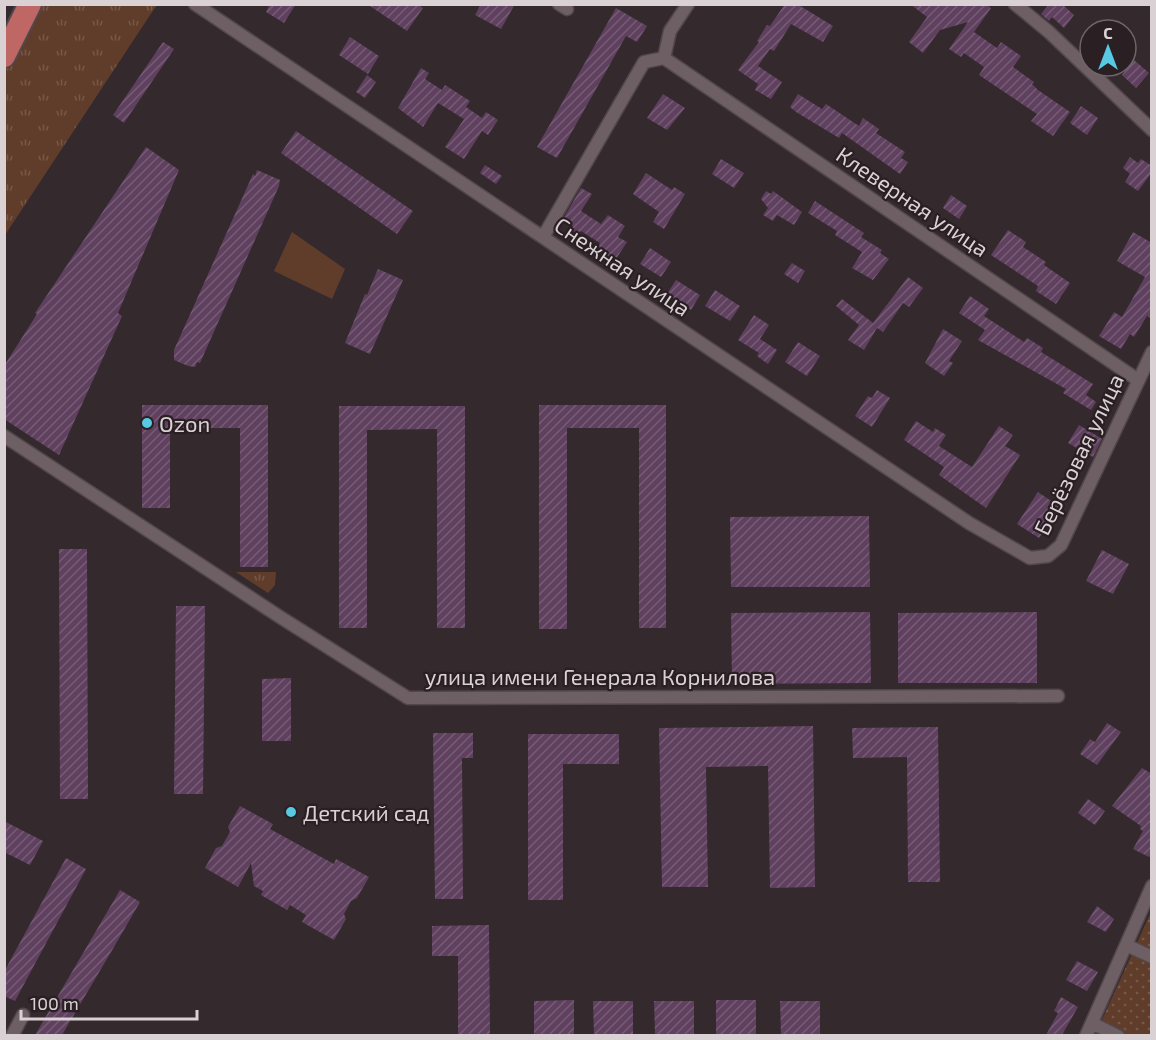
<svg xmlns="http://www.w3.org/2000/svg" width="1156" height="1040" font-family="'Exo 2',sans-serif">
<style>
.grass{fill:url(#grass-tufts)}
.park{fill:#603d2a}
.garden{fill:url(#garden-dots)}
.building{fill:url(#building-hatch)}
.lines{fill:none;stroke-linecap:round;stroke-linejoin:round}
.street-casing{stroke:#51474a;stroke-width:15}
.highway-casing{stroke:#51474a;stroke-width:26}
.street{stroke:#6d5f64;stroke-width:12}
.highway{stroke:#be6765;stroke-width:22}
.poi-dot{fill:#57c9e2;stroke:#2a1f23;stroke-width:2}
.labels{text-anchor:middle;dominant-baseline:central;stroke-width:4.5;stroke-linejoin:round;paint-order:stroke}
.street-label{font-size:22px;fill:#d9d1d4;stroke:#2a1f23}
.poi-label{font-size:22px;fill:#d9d1d4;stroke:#2a1f23;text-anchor:start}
</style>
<defs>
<pattern id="grass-tufts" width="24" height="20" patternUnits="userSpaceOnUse" patternTransform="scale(1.5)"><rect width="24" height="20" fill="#603d2a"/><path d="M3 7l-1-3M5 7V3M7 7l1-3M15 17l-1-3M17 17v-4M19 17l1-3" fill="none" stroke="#765848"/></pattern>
<pattern id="garden-dots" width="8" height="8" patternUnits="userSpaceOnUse" patternTransform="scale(1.5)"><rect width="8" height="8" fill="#603d2a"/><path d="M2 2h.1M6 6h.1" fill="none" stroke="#765848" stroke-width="1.8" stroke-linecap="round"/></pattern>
<pattern id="building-hatch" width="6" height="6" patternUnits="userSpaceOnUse" patternTransform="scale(1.5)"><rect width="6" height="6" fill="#5f415f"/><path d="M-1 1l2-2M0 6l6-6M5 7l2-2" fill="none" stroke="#755b75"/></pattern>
</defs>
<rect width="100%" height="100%" fill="#34292d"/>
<path class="grass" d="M37,5L156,6L5,235V67Z
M236,572H276L275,585L268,593Z"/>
<path class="park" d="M292,232L345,269L332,299L274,271Z"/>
<path class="garden" d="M1151,912V1035H1095Z"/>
<path class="building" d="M270,4H296L284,23L266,12Z
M367,4H417L423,8L407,31Z
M481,4H515L501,29L475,15Z
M785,4H797L833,26L823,42L791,24L774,51L770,49L758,66L782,82L771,99L755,90L758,84L738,70L759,42L757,41L767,25L770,26Z
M910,4H985L991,8L974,32L997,48L1001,42L1021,56L1013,67L1034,82L1032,84L1038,90L1070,112L1053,136L1031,121L1037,114L979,75L984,67L964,53L961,57L949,49L968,22L940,30L923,53L909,42L927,17Z
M1049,4H1062L1074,15L1064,28L1052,17L1049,21L1041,14Z
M616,8L647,26L637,42L626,36L557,158L537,147Z
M350,37L379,56L368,74L339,55Z
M163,42L174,49L124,123L113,115Z
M1134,60L1149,73L1136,88L1122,75Z
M421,68L429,73L425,79L442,90L445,85L470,101L466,107L482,118L486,112L498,120L488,135L482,131L464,159L445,147L464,119L438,103L423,127L398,108Z
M367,75L376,82L365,98L356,92Z
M663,94L685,108L667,130L647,118Z
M798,94L822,109L826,104L859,126L863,118L879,129L876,133L905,152L901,158L908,162L900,174L842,133L839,138L796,112L790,107Z
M1081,106L1098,118L1087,135L1070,123Z
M296,131L413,211L397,234L281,153Z
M146,147L179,170L118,313L122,316L59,455L4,419V366L37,314L35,313Z
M1130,157L1138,163L1141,159L1152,166V172L1138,191L1125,182L1130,174L1123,168Z
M721,159L744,173L734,188L712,174Z
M485,165L502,176L496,184L480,173Z
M257,170L280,180L279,186L200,363L197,362L195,367L188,366L174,360V350L253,174L255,176Z
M646,173L672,190L674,187L685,194L664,229L653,222L659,212L633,194Z
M581,188L592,194L581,211L601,224L608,215L625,226L618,237L627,242L614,262L596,251L600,243L581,231L578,235L571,230L573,226L563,219Z
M766,191L771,194L773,191L802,212L794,225L777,215L773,221L763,215L768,208L761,199Z
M951,195L967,206L959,219L943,208Z
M815,201L864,233L861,237L882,250L880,253L889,259L873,280L852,268L862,252L835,235L837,231L808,213Z
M1008,230L1026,242L1023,247L1046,262L1044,265L1070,283L1056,304L1036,291L1038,286L991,255Z
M1133,232L1152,243V319L1147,316L1134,337L1130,334L1121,349L1099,336L1114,312L1122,317L1145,277L1117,261Z
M650,248L671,262L661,277L640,264Z
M792,263L805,271L798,283L784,274Z
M378,269L403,280L370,354L345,343L365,294L367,295Z
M908,277L923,288L909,307L903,303L883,332L877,328L864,350L848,340L859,325L836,306L842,299L873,323Z
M676,280L700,295L691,310L667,294Z
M715,290L740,306L730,321L705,306Z
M970,296L989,309L984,316L1024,342L1027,338L1043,348L1041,352L1093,384L1086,395L1096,402L1091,410L1063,393L1066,389L978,340L985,330L959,313Z
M754,315L769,325L760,339L777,350L768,364L757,356L759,353L738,340Z
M943,329L962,341L949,361L953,363L944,376L925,363Z
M798,342L820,356L807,376L785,362Z
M877,390L890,398L872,427L855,416L868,396L872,398Z
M142,405H268V567H240V428H170V508H142Z
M539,405H666V628H639V428H567V629H539Z
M339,406H465V628H437V429L367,430V628H339Z
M916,421L933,432L935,428L946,435L939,446L972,467L999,426L1013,435L1005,446L1020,455L986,508L939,475L944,467L904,440Z
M1079,425L1102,439L1093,457L1068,443Z
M1038,492L1060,507L1039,538L1017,524Z
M869,516L870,587H731L730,517Z
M59,549H87L88,799H60Z
M1102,550L1129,564L1113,594L1086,581Z
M176,606H205L203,794H174Z
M870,612L871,683L732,684L731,613Z
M1037,612V683H898V613Z
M291,678V741H262V679Z
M1107,723L1121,732L1097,765L1080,754L1090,739L1095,742Z
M813,726L815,887L770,888L768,766L706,767L708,887H662L659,728Z
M938,727L940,882H908L907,757L853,758L852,728Z
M433,733H473V758H462L463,899H435Z
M528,734H619V764H563V900H528Z
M1142,768L1152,774V852L1149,857L1133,849L1143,831L1140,829L1141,826L1112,806Z
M1088,799L1105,811L1095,825L1078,813Z
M240,806L273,824L270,829L334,864L336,859L369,877L357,898L351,901L344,914L346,919L334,940L302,922L306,915L290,905L287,910L261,895L263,891L254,886L251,863L238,887L205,868L216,848L222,846L230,832L228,827Z
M4,821L43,841L30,865L4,852Z
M66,858L86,869L15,1001L4,996V972Z
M120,890L140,902L114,947L62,1035H35Z
M1097,906L1114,919L1106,932L1087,922Z
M489,925L490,1035H458V956H432V926Z
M1077,961L1098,972L1087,991L1066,980Z
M1061,997L1078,1007L1062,1035H1046L1058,1013L1054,1011Z
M574,1000V1035H534V1001Z
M716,1000H756V1035H716Z
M593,1001H633V1035H594Z
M654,1001H694V1035H655Z
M780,1001H820V1035H781Z"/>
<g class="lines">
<defs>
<path id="street" d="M195,4L969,523L1030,558L1048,556L1061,545L1152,352
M559,4L567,9
M1015,4L1049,32L1152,130
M664,58L1138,380
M664,58L670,31L688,4
M543,237L644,62L664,58
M4,436L280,617L408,698L1058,696
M1126,945L1152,957
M1092,1023L1118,1036
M12,1036L23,1015
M1086,1036L1152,886"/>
<path id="highway" d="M4,56L30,4"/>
</defs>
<use href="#street" class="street-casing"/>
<use href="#highway" class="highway-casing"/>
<use href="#street" class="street"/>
<use href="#highway" class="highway"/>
</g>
<g class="poi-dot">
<circle cx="147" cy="423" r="6"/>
<circle cx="291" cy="812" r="6"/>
</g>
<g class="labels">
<g class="street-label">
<text transform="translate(913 201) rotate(34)">Клеверная улица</text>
<text transform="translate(623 266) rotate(34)">Снежная улица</text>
<text transform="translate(1078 454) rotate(-64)">Берёзовая улица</text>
<text x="600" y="676">улица имени Генерала Корнилова</text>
</g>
<g class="poi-label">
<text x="159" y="423">Ozon</text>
<text x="303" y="812">Детский сад</text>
</g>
</g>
<rect width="1156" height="1040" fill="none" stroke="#d9d1d4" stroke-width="12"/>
<g transform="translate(1108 48)"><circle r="28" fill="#2a1f23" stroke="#70666a" stroke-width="1.5"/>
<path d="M0-4.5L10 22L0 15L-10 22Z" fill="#57c9e2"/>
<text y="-9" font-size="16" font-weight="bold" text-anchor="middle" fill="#d9d1d4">С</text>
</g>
<path d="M21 1010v9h176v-9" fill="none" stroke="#d9d1d4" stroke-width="3"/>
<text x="30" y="1010" font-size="18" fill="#d9d1d4" stroke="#2a1f23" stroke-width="4.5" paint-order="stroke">100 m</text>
</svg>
